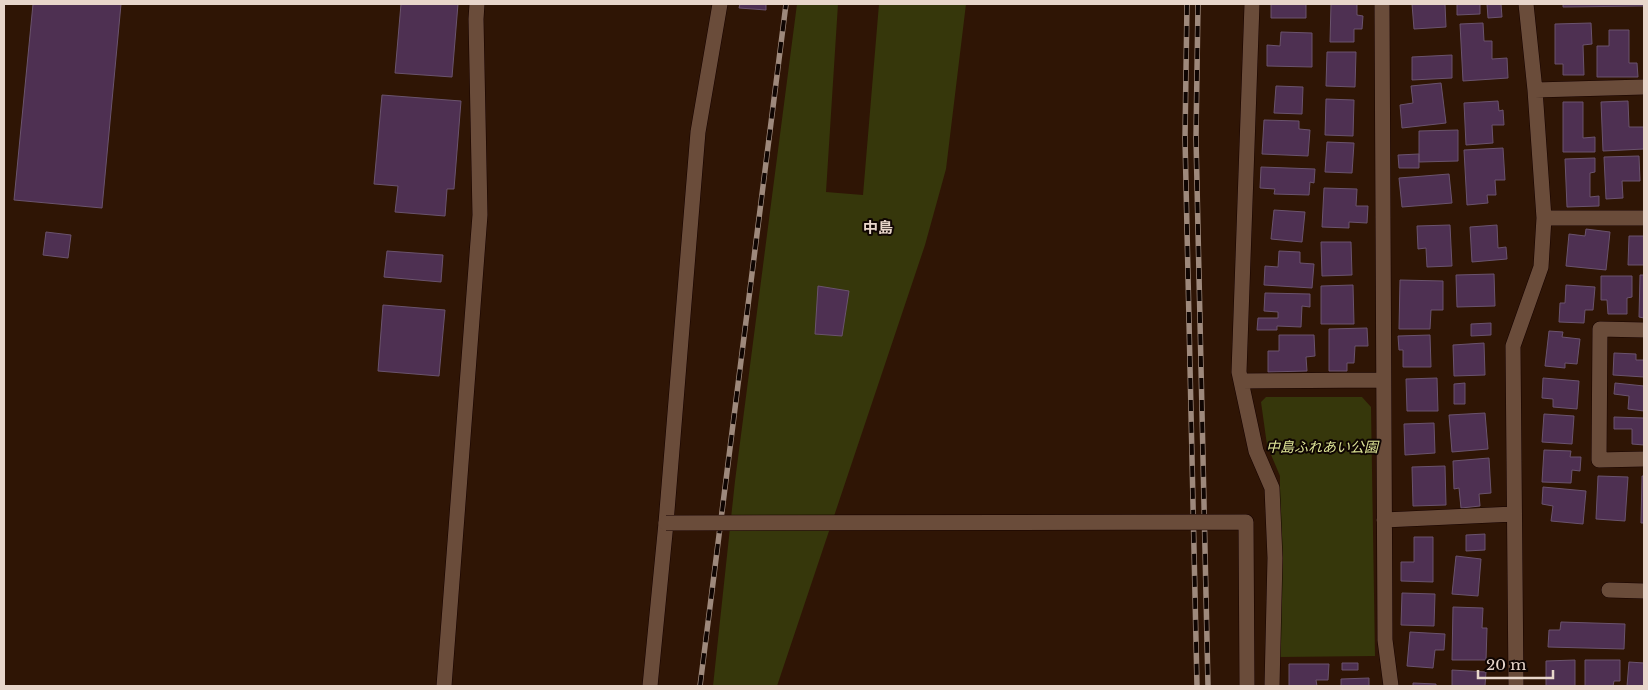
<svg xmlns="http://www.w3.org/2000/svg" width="1648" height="690" font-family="'Libre Baskerville','Noto Sans JP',serif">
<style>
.green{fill:#36370b}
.building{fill:#4e3052;stroke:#6a536d}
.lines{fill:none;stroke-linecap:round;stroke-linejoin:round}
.lane-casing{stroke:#160200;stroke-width:16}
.street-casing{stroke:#160200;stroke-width:16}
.lane{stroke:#6a4c3a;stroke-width:15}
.street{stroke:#6a4c3a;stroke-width:15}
.rail-casing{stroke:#9e897c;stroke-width:5.5}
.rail{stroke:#0f0502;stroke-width:4;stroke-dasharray:11;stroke-linecap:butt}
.lane-bridge-casing{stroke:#160200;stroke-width:16;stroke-linecap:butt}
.lane-bridge{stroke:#6a4c3a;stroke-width:15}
.labels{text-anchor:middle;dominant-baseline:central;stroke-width:4;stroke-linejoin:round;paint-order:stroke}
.park-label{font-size:14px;font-style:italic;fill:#dee496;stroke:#0f0502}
.neighbourhood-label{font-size:15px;font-weight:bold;fill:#e8d6cb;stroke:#0f0502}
</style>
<rect width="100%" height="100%" fill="#2f1505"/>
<path class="green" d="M797,4H838L826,192L863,195L879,4H966L946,169L925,245L777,686H713L735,481Z
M1266,397H1362L1371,407L1375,656L1280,657V476L1267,445L1261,402Z"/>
<path class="building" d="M33,4H121L102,208L14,200Z
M401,4H458L452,77L395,73Z
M740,4H766V10L739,8Z
M1271,4H1306V18H1271Z
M1331,4H1357V15L1363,16L1362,29H1354V42H1330Z
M1412,4H1445L1446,27L1414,29Z
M1457,4H1480V14L1457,15Z
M1487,4H1501L1502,17L1488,18Z
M1563,4H1644V6L1563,7Z
M1483,23L1484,41H1492V59L1507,58L1508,78L1463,81L1460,24Z
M1591,23L1592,44L1583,45L1584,75H1563V64H1555V24Z
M1609,30H1629V63H1637L1638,77H1597V46H1609Z
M1281,32L1312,33V67L1267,66V45L1280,46Z
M1327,52H1356L1355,87L1326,86Z
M1452,55V78L1412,80V57Z
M1441,83L1446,123L1402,128L1400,105L1413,103L1411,86Z
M1276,86L1303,87L1302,114L1274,113Z
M382,95L461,101L454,189H447L445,216L395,212L398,186L374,184Z
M1326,99L1354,100L1353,136L1325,135Z
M1498,101L1499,111L1503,110L1504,125H1492L1493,143L1466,145L1464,103Z
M1628,101L1629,127H1644V149L1603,151L1601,102Z
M1563,102H1583V138L1595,137V152H1563Z
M1264,120L1299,121V129L1310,130L1308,156L1262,154Z
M1458,130V161L1419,162V131Z
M1327,142L1354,143L1352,173L1325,172Z
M1503,148L1505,180H1495L1496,195H1487L1488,203L1467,205L1464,150Z
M1419,154V168H1399L1398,155Z
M1639,156L1640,181H1622L1623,198L1606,199L1604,157Z
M1595,158V172L1590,173V197L1599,196V206L1567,207L1565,159Z
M1261,167L1315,169L1314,183L1310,182L1309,195L1274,194L1275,189L1260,188Z
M1449,174L1452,203L1402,207L1399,178Z
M1324,188L1357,189L1356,206H1368L1367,223L1349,222V228L1322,227Z
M1274,210L1305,212L1302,242L1271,239Z
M1450,225L1452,266L1427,267L1426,248L1418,249L1417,226Z
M1497,225L1498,248L1506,247L1507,259L1472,262L1470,227Z
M1586,229L1610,232L1606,270L1566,266L1569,234L1585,236Z
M46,232L71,235L68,258L43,255Z
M1629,236H1644V265H1628Z
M1321,242H1351L1352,275L1322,276Z
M387,251L443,255L441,282L384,277Z
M1279,251L1300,252V263L1314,264L1312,288L1264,285L1265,266L1278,267Z
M1494,274L1495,306L1457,307L1456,275Z
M1640,275H1644V318L1639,317Z
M1601,276H1632V297L1627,298V314H1608L1607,300H1601Z
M1400,280L1443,281V310H1431L1430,329H1399Z
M1353,285L1354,324H1321V286Z
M1566,285L1595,287L1593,310H1585L1584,323L1559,322L1560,303H1565Z
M818,286L849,291L842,336L815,334Z
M1265,293L1310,294V307L1302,306L1301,327L1277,326V330H1257L1258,318H1278V312L1264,311Z
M383,305L445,310L439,376L378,371Z
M1491,323V335L1471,336V324Z
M1367,328L1368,346H1355L1354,363H1347V371H1329V329Z
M1549,331L1563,332L1562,337L1580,339L1577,364L1565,363V368L1545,366Z
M1279,335H1314L1315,356L1306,357L1307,371L1268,372V351H1279Z
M1430,335L1431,367H1403V350H1399L1398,336Z
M1484,343L1485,375L1454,376L1453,345Z
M1614,353L1636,354V360H1644V377L1613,375Z
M1437,378L1438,411H1407L1406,379Z
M1543,378L1579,381L1577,409L1553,407V399L1542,398Z
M1465,383V404H1454V384Z
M1615,383L1644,386V411L1628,409L1629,396L1614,394Z
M1485,413L1488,449L1452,452L1449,415Z
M1544,414L1574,416L1572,444L1542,442Z
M1614,417L1644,418V445L1632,444V429H1614Z
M1434,423L1435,453L1405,455L1404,424Z
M1544,450L1571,451L1570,457H1581L1580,471L1572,470L1571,483L1542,482Z
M1489,458L1491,493L1479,494L1480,506L1461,508L1459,488L1454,489L1453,461Z
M1445,466L1446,505L1413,506L1412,467Z
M1598,476L1628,477L1625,521L1596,519Z
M1642,476H1644V523H1641Z
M1543,487L1586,491L1583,524L1551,521L1553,506L1542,504Z
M1485,534V550L1466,551V535Z
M1414,537H1433V582L1401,581V562H1414Z
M1456,556L1481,559L1478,596L1452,594Z
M1402,593L1435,594L1434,626L1401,625Z
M1453,607L1483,608L1482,628H1487L1486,660H1452Z
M1561,622L1625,624L1624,649L1548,647L1549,630H1560Z
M1410,632L1445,634L1444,650H1435L1433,668L1407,666Z
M1575,660V686H1546V661Z
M1585,660H1620V681H1614L1613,686H1585Z
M1629,662L1644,663V686H1627Z
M1342,663H1358V670H1342Z
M1289,664H1329L1328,680H1316L1317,686H1289Z
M1452,670L1486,672L1485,686H1452Z
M1369,678V686H1341V679Z
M1413,683L1436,684V686H1413Z"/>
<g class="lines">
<defs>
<path id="lane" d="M444,686L480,215L476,19L477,4
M650,686L666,523L698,132L720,4"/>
<path id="street" d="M1252,4L1239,372L1256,451L1272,488L1275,558L1272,686
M1382,4L1385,640L1391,686
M1535,90L1644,87
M1544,218H1644
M1644,330L1600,329L1599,460L1644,459
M1241,381L1383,380
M1384,520L1514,514
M1609,590L1644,591
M1516,686L1513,346L1541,267L1544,218L1535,90L1526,4"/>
</defs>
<use href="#lane" class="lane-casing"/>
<use href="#street" class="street-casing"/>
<use href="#lane" class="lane"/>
<use href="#street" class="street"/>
<defs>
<path id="rail" d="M1187,4L1185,138L1197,686
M1198,4L1196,138L1208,686
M700,686L786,4"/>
</defs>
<use href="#rail" class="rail-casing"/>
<use href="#rail" class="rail"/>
<defs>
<path id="lane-bridge" d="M666,523L1246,522L1247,686"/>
</defs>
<use href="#lane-bridge" class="lane-bridge-casing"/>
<use href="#lane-bridge" class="lane-bridge"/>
</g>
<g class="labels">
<g class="park-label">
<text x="1322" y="447">中島ふれあい公園</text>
</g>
<g class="neighbourhood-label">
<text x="878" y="227">中島</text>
</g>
</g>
<rect width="1648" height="690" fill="none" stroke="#e8d6cb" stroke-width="10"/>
<path d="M1478 670v8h75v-8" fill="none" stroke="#e8d6cb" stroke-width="2.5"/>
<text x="1486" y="670" font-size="15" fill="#e8d6cb" stroke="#0f0502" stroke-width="4" paint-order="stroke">20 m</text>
</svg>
